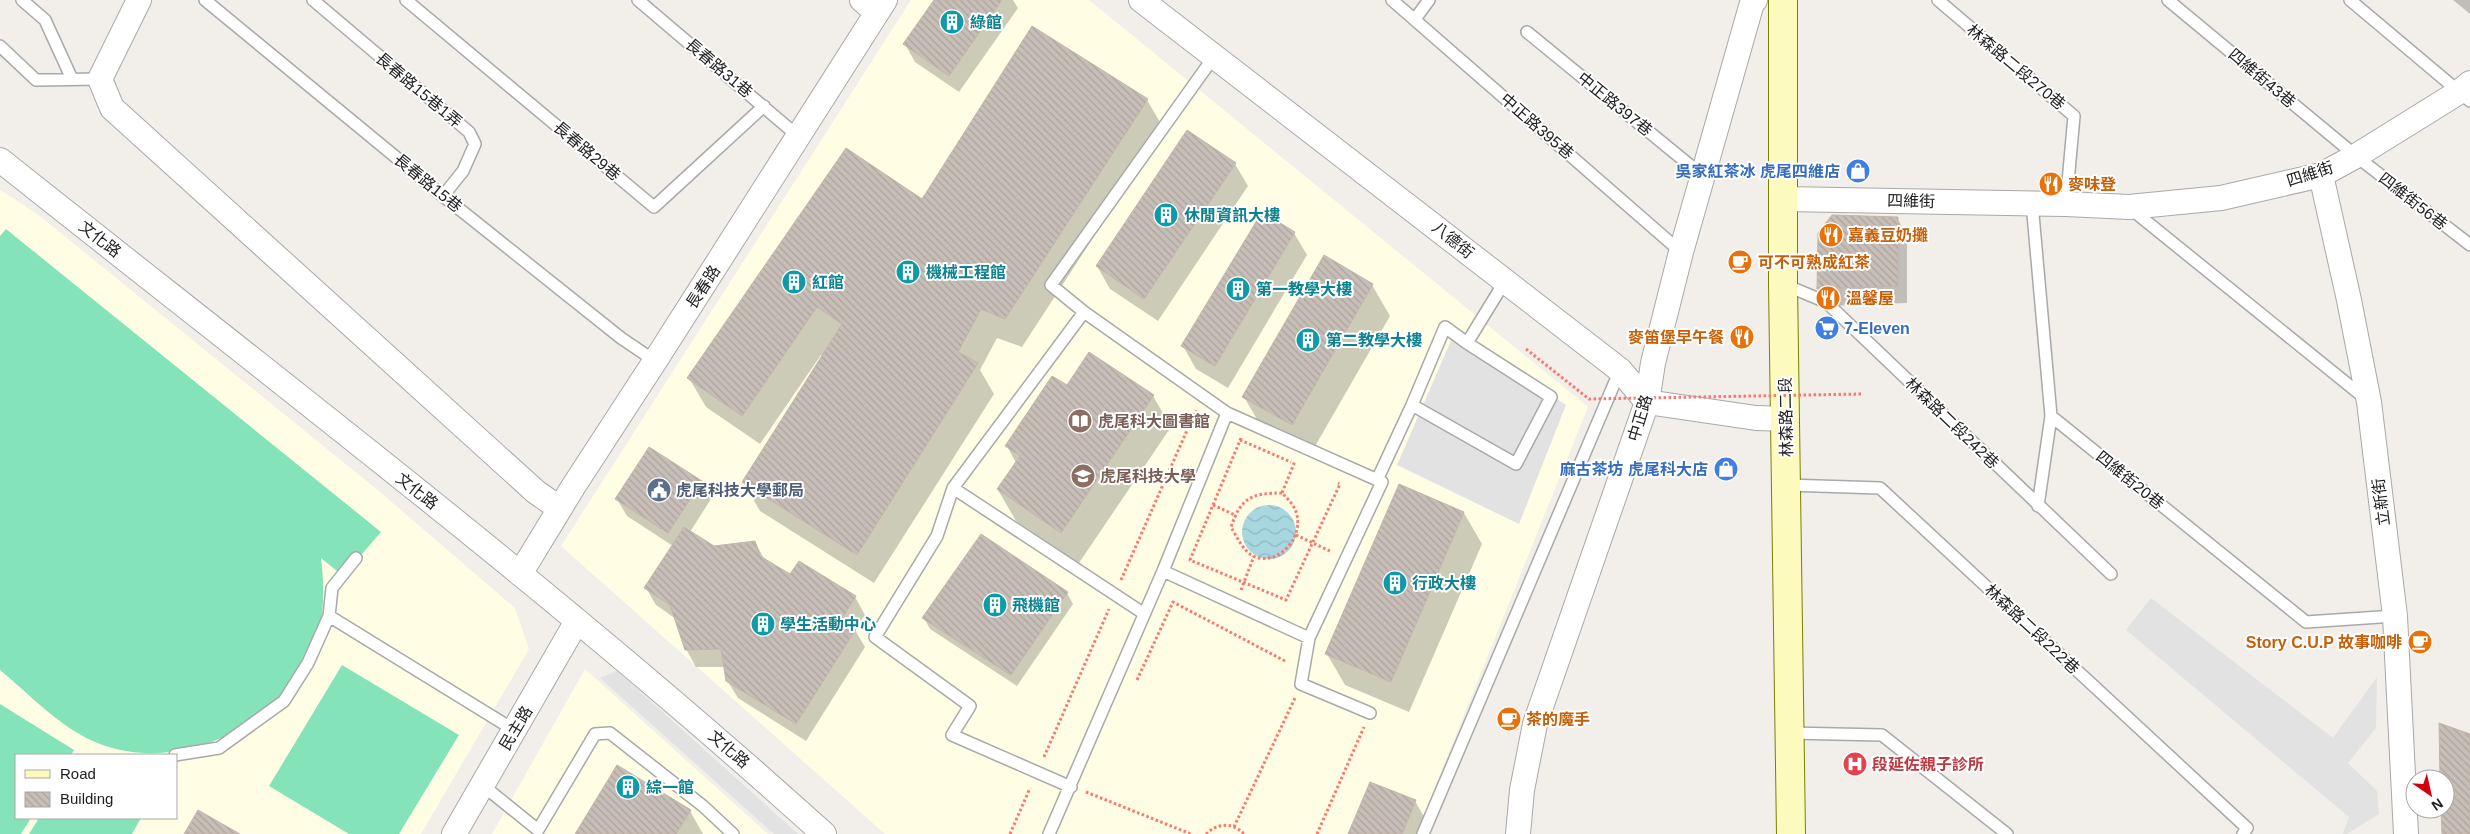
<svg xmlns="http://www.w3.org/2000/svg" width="2470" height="834" font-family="Arial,'Noto Sans TC',sans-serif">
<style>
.education{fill:#fffee5;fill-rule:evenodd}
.pitch{fill:#85e3b9}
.parking{fill:#e2e2e2}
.water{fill:url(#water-waves)}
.shadow{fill:#0003}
.building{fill:url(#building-back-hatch);stroke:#c5b4aa}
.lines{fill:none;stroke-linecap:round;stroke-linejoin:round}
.lane-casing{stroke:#a9a9a9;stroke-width:14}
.street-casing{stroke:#a9a9a9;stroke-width:26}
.secondary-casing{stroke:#798002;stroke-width:30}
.path{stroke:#fe756e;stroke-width:3;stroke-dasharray:2.5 2.5;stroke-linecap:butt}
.lane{stroke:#fff;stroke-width:11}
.street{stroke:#fff;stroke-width:24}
.secondary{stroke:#fcfbbd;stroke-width:28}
.path-bridge{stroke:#fe756e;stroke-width:3;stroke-dasharray:2.5 2.5;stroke-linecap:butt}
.labels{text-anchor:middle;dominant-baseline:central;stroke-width:4;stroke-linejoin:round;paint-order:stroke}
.culture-label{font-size:16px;font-weight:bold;fill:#0d838f;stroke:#fff;text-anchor:start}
.street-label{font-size:16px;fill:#222;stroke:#fff}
.shop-label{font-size:16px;font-weight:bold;fill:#366cbe;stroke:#fff;text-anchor:end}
.food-label{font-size:16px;font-weight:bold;fill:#c56008;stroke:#fff;text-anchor:start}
.education-label{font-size:16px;font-weight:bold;fill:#785e54;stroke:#fff;text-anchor:start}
.service-label{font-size:16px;font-weight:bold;fill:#4e5e75;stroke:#fff;text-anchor:start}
.health-label{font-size:16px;font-weight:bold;fill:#be3a42;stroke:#fff;text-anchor:start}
</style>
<defs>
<pattern id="water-waves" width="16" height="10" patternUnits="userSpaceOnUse" patternTransform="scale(1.25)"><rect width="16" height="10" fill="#a8d7e0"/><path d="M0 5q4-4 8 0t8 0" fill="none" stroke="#90b8c0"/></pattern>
<pattern id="building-back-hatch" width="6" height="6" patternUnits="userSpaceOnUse" patternTransform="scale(1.25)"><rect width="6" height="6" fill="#c7beb7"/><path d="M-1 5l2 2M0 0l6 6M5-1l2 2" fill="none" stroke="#aba39d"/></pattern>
</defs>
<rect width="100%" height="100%" fill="#f2eee9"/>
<path class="education" d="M911,0H1089L1588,407L1416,834H885L561,546Z
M0,190L36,213L380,492L515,608L529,649L421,834H0ZM16,755H176V818H16Z
M585,669L768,834H492Z"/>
<path class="pitch" d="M6,229L381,532L343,576L321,558C325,591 325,631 308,661C269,732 170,776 93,741C60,727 28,693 0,670V236Z
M342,665L459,735L399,834H349L269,786Z
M0,704L74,750L71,755H16V818H31L21,834H0Z
M39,818H141L132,834H29Z"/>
<path class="parking" d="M1456,329L1566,405L1519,524L1397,465Z
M2151,598L2333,738L2377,677L2376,728L2348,763L2377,791L2379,814L2347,834H2343L2349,817L2126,630Z
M617,671L798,834H774L600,678Z"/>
<path class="water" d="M1242 532a27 27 0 1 1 54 0a27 27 0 1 1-54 0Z"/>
<path class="shadow" d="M936,0H1013L1018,8L959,92L915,62L905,44Z
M2453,0H2470V14Z
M1147,100L1164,129L1022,347L997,338L980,370L994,394L874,583L760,511L743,482L823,356L821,355L760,444L706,407L689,378L922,201Z
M1235,164L1248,186L1158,321L1110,289L1097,266Z
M1897,218L1907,236V303L1828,306L1818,289Z
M1294,233L1307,255L1228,388L1196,369L1183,346Z
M1372,285L1390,316L1310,455L1262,428L1244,397Z
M1067,387L1153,396L1171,427L1079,563L1016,521L998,490L1016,463L1007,446Z
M701,482L711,499L690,532L714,548L755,542L765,560L791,576L855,597L865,615L855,630L865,647L806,741L738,698L727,680L725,667H696L686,649L676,619L656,605L646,588L673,546L627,516L617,499Z
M1400,486L1464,513L1482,544L1409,712L1345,685L1327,654Z
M1067,593L1073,604L1017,686L930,629L924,618Z
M1415,801L1428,824L1424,834H1350Z
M690,811L703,834H577Z"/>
<path class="building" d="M934,0H1002L949,76L903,44Z
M1032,26L1148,99L1005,319L981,309L958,352L978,363L857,555L742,482L842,324L817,307L742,416L687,378L846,148L922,199Z
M1187,130L1236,163L1144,299L1096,266Z
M1262,212L1295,232L1215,366L1181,346Z
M1832,215L1898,217V286L1817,289L1818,233Z
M1324,255L1373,284L1292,425L1242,397Z
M1089,352L1154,395L1061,533L997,489L1020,456L1005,446L1052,376L1067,385Z
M649,447L702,481L668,533L615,499Z
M1399,484L1464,512L1391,682L1325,654Z
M684,527L714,546L755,541L760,556L790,574L799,561L856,596L841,620L856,629L796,724L726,681L721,649L685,650L670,605L644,588Z
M981,534L1068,592L1011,675L922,618Z
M2439,723L2470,734V834H2442L2441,809H2445V779H2440Z
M617,765L691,810L676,834H575Z
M1370,782L1416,800L1402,834H1348Z
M198,810L240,834H184Z"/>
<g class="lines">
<defs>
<path id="lane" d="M22,0L45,20L72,79
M205,0L443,196L621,338L655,361
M313,0L469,132L475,144L463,171L443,196
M406,0L654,207L764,106
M638,0L799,137
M1392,0L1681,252
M1938,0L2074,116L2066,204
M2168,0L2356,156L2470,245
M2350,0L2470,101
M1415,19L1429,0
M1527,32L1703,176
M0,46L36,80L100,79
M2032,203L2051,416L2306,622L2395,616
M2131,209L2366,399
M1783,284L1826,302L2111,574
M1084,312L1051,285L1213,58
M1412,405L1445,327L1467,343
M1377,480L1412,405L1516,464L1551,397L1467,343L1505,281
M1787,485L1880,488L2247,828L2243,834
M953,488L1143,613
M2038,506L2051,416
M356,558L332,588L329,616L514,730
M1309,638L1301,684L1370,713
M1789,733L1882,735L2007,834
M175,755L219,748L284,701L308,663L329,616
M481,784L538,830L595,734L610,733L703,806L733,834
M1071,787L952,735L970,706L875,637L937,536L953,488L1084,312L1227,413
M1049,834L1163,571L1227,413L1382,482L1309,638L1163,571
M1423,834L1620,370"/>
<path id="street" d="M139,0L100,79L112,108L536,492L559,508
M862,0L877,13
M1141,0L1620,370L1647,402L1756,418L1787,419
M0,160C278,381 561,596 824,834
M2321,175L2349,300L2369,402L2395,616L2406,834
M1783,199L2066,204L2129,207L2221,198L2321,175L2356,156L2459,92L2470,83
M520,574L573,487L655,361L885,0
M454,834L577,621
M1518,834L1522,790L1535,724L1647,402L1653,363L1681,252L1752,3L1755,0"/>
<path id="secondary" d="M1783,0V284L1791,834"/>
</defs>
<use href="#lane" class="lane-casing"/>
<use href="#street" class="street-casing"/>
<use href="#secondary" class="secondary-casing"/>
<path class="path" d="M1241,438L1190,560L1286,600L1340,484L1338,483
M1240,440L1291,462
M1282,493C1251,493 1241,498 1231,527C1237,537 1245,556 1259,558C1282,562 1302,537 1297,515C1295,506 1288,499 1282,493L1295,461
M1213,505L1235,515
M1296,535L1332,552
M1121,580L1196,410
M1241,590L1254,556
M1137,680L1173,602L1287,662
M1044,757L1109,609
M1086,792L1191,834
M1234,827L1295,698
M1010,834L1030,788
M1206,834C1217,823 1233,822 1244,834
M1317,834L1364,727"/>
<use href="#lane" class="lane"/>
<use href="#street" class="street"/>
<use href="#secondary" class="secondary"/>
<path class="path-bridge" d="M1526,349L1589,399L1861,394"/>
</g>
<defs>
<symbol id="building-disc" viewBox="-11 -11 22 22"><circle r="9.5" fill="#0f9aa8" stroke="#fff"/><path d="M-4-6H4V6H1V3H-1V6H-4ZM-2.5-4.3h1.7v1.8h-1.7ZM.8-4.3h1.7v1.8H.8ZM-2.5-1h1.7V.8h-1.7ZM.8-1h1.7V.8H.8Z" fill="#fff"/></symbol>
<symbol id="shop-disc" viewBox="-11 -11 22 22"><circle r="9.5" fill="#3f7fe0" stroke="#fff"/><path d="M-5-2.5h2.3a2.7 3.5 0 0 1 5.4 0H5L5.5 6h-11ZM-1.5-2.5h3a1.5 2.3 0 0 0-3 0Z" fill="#fff"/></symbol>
<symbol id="restaurant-disc" viewBox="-11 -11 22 22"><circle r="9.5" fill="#e8710a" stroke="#fff"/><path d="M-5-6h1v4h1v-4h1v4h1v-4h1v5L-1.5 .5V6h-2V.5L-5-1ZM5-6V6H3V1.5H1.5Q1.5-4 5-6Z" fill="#fff"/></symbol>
<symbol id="cafe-disc" viewBox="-11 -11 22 22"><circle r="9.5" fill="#e8710a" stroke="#fff"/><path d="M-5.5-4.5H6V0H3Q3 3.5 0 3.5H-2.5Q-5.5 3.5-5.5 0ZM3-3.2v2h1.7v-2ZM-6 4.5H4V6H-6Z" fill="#fff"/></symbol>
<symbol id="supermarket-disc" viewBox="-11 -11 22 22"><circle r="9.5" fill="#3f7fe0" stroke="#fff"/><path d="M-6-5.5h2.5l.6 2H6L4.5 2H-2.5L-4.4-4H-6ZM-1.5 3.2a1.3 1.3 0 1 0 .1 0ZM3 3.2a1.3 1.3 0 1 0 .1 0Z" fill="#fff"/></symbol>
<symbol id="library-disc" viewBox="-11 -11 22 22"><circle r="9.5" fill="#8d6e63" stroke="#fff"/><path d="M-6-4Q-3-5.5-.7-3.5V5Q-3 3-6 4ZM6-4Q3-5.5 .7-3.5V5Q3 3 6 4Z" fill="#fff"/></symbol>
<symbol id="university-disc" viewBox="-11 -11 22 22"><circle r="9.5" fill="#8d6e63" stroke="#fff"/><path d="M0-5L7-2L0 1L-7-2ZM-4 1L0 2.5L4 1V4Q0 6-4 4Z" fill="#fff"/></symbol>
<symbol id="civic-disc" viewBox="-11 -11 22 22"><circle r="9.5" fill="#5c6f8a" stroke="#fff"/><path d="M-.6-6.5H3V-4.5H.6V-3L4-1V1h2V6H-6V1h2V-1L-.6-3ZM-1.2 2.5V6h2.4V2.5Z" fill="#fff"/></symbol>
<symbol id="hospital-disc" viewBox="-11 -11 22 22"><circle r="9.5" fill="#e0444e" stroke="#fff"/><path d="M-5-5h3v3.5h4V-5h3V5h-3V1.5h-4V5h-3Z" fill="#fff"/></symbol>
</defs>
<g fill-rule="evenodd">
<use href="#building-disc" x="938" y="8" width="28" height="28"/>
<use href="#shop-disc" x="1844" y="157" width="28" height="28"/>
<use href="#restaurant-disc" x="2037" y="170" width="28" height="28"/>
<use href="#building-disc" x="1152" y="201" width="28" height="28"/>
<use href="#restaurant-disc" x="1817" y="221" width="28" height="28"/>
<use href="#cafe-disc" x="1726" y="248" width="28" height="28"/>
<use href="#building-disc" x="894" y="258" width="28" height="28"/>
<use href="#building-disc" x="780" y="268" width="28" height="28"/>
<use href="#building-disc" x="1224" y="275" width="28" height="28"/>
<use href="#restaurant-disc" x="1814" y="284" width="28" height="28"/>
<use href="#supermarket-disc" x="1813" y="314" width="28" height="28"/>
<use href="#restaurant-disc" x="1728" y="323" width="28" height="28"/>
<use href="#building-disc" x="1294" y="326" width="28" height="28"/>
<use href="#library-disc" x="1066" y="407" width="28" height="28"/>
<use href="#shop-disc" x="1712" y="455" width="28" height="28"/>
<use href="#university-disc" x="1069" y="462" width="28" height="28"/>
<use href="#civic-disc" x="645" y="476" width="28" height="28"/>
<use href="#building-disc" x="1381" y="569" width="28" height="28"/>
<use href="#building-disc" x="981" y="591" width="28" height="28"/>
<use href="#building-disc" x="749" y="610" width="28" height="28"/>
<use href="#cafe-disc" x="2406" y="628" width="28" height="28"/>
<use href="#cafe-disc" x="1495" y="705" width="28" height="28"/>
<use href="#hospital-disc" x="1841" y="750" width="28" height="28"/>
<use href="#building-disc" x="614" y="773" width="28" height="28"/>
</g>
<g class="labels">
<g class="culture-label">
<text x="970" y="22">綠館</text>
<text x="1184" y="215">休閒資訊大樓</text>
<text x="926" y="272">機械工程館</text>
<text x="812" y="282">紅館</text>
<text x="1256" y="289">第一教學大樓</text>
<text x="1326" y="340">第二教學大樓</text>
<text x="1412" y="583">行政大樓</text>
<text x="1012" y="605">飛機館</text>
<text x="780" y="624">學生活動中心</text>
<text x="646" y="787">綜一館</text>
</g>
<g class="street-label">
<text transform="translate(2016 67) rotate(40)">林森路二段270巷</text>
<text transform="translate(719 68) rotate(40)">長春路31巷</text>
<text transform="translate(2262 78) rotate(40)">四維街43巷</text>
<text transform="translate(419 90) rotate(40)">長春路15巷1弄</text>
<text transform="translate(1615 104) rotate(39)">中正路397巷</text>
<text transform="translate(1537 126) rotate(41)">中正路395巷</text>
<text transform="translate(587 151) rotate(40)">長春路29巷</text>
<text transform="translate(2310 174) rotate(-18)">四維街</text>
<text transform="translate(428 183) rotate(39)">長春路15巷</text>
<text transform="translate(1911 201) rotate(1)">四維街</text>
<text transform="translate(2413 201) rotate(38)">四維街56巷</text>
<text transform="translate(100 239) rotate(38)">文化路</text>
<text transform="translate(1453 240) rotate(39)">八德街</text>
<text transform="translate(703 287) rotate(-57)">長春路</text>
<text transform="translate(1786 417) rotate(-91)">林森路二段</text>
<text transform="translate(1640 418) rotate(-73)">中正路</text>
<text transform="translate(1952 423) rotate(44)">林森路二段242巷</text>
<text transform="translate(2130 480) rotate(39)">四維街20巷</text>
<text transform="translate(417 491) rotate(38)">文化路</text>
<text transform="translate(2381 502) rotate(-97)">立新街</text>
<text transform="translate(2032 629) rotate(43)">林森路二段222巷</text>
<text transform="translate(516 728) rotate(-59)">民主路</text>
<text transform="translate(729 749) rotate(41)">文化路</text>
</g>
<g class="shop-label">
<text x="1840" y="171">吳家紅茶冰 虎尾四維店</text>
<text x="1844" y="328" text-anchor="start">7-Eleven</text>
<text x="1708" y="469">麻古茶坊 虎尾科大店</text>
</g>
<g class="food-label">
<text x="2068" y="184">麥味登</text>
<text x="1848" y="235">嘉義豆奶攤</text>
<text x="1758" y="262">可不可熟成紅茶</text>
<text x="1846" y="298">溫馨屋</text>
<text x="1724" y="337" text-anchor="end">麥笛堡早午餐</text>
<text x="2402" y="642" text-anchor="end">Story C.U.P 故事咖啡</text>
<text x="1526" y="719">茶的魔手</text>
</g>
<g class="education-label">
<text x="1098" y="421">虎尾科大圖書館</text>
<text x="1100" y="476">虎尾科技大學</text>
</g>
<g class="service-label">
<text x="676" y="490">虎尾科技大學郵局</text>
</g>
<g class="health-label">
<text x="1872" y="764">段延佐親子診所</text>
</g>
</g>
<rect x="15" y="754" width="162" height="65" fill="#ffffff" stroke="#a7a7a7"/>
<rect x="25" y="770" width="25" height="8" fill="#fcfbbd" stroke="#a7a7a7"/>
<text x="60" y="779" font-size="15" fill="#222222">Road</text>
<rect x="25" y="792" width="25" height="15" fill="url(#building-back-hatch)" stroke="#a7a7a7"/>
<text x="60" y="804" font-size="15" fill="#222222">Building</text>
<g transform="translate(2430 794) rotate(146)"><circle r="24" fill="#ffffff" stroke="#a7a7a7"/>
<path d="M0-4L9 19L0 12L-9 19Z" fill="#d4000b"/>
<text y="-8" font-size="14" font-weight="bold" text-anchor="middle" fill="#222222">N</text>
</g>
</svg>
